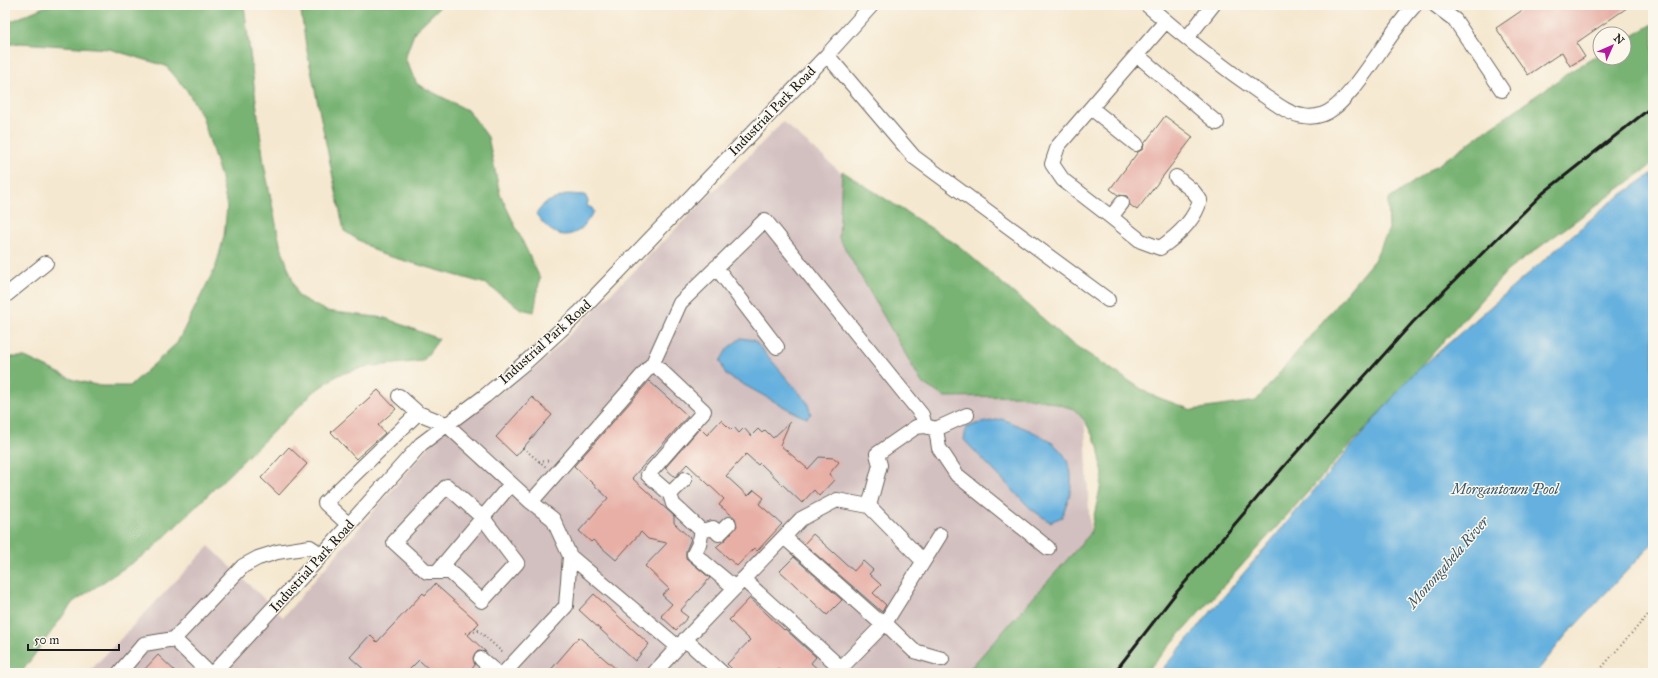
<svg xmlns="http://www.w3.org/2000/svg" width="1658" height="678" font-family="'IM FELL Great Primer',serif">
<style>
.industrial{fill:#d2bfbf}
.forest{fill:#78b373;stroke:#4a6848}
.water{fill:#65b0de;stroke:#40667d}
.building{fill:#e7afa6}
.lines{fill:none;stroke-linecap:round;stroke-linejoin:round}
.minor-casing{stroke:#68635b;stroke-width:16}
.path{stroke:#68635b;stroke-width:2;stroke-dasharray:1 3;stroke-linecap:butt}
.minor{stroke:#fff;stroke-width:14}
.rail{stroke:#1c1c1c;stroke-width:3}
.labels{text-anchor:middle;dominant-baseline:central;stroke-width:3;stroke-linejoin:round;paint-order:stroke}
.street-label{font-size:14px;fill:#1c1c1c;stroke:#fbf7ec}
.water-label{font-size:15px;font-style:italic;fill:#39576a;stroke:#fbf7ec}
</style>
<rect width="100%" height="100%" fill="#fbf7ec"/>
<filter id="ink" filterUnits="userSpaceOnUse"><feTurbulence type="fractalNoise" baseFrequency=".025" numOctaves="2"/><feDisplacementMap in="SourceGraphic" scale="8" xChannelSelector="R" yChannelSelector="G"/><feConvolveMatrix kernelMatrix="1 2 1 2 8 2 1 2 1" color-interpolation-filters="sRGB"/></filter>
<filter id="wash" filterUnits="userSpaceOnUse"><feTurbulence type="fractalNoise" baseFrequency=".012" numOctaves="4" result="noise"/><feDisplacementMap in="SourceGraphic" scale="16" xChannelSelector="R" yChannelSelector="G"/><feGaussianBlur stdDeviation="0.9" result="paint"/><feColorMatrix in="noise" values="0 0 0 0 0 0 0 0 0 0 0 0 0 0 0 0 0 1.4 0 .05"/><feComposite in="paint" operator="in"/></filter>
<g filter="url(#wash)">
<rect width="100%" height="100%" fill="#f5e8d0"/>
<path class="industrial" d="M783,122L1083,383L1090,534L966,673H88L209,546L283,617L439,435L538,366Z"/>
<path class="forest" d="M48,5H244L264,164L280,244L298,296L326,311L385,318L439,339L423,361L365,367L338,375L315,391L150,551L73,602L21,673H5V357H25L74,380L101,386H130L177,343L216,266L224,236L227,207L221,178L202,116L186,89L166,66L109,49L20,43L5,45V24Z
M300,5H442L415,31L405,58L417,84L469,111L488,137L500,194L540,278L534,312L521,309L486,284L381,254L344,231L306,46Z
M1653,24V164L1507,271L1145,673H966L1090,534L1103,475L1098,446L1085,421L1074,409L1046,401L1018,396L945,397L922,383L839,238L842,171L959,246L1070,342L1149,394L1192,410L1256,401L1374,260L1389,229L1388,200L1571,71L1600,54V58H1624V41Z"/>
<path class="water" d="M1653,173V543L1566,635L1536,673H1159L1411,376L1607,205Z
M568,194L585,195L588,201L587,206L592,208L594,212C589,217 584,228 578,231C559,242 546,228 536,214L545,203Z
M741,338L754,340L807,402L811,414L807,418L799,415L726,375L720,361L728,348Z
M1002,419C1033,432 1075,443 1071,485C1071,495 1065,507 1062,517L1050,522L1031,509L964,440L966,428L976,424Z"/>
<g id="blocks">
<path class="building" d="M1530,5H1631L1576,43L1585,57L1570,66L1562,52L1528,75L1496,28Z
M1165,116L1193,137L1137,210L1130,205L1127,196L1118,195L1110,189L1138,152L1143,149L1144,144Z
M649,381L688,416L632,478L674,516V523L691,539L686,551V558L710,578L680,611L688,617L676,630L661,616L672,604L662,595L669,589L645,566L667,543L648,539L641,532L616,560L593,540L591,542L579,531L608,498L574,466Z
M378,390L396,409L378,425L385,433L356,459L331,432Z
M532,397L552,415L516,456L496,437Z
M721,420L731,430L734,427L739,433L744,428L751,436L758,429L762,433L765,430L773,438L790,422L780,445L808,469L819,457L834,458L839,462L829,474L834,480L819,496L814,490L802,503L760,463L758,465L746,454L726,476L748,496L754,490L764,498L759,504L782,524L757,551L754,548L737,566L716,547L725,540L737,526L735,518L719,505L724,499L687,464L675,477L665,468L700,428L707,435Z
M289,447L307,464L279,495L261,478Z
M813,534L854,571L863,561L873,570L869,574L881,585L873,593L886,605L882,612L804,544Z
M794,557L842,600L827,615L780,571Z
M435,584L479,623L468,635L486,652L479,651L475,653L473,658L475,665L468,673H433L419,660L406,673H368L350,657L370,635L377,642L423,593L425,595Z
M594,594L649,644L635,661L579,610Z
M750,598L784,630L785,629L816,657L811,663L822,673H783L779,669L775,673H736L727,664L750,640L729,620Z
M579,637L621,673H548Z
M158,655L177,673H141Z"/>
</g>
</g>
<g filter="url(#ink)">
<use href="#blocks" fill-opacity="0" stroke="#68635b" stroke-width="1"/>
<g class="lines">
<defs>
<path id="minor" d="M1147,5C1184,37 1222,67 1263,95C1275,103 1288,114 1303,116C1314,118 1325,115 1334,108C1342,102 1349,93 1355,86C1376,60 1392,30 1415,5
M1435,5L1455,20L1502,90
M1166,21L1058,146L1052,164L1063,180L1111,217L1141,241L1160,248C1176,237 1195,220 1200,200L1193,191L1176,177
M1187,38L1213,5
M827,55L914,157L1108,300
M1137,55L1217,123
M1091,108L1136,144
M1111,217L1122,203
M716,267L777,347
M5,296L46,263
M653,363L704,411L648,475L670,494L685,479
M399,396L418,413
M925,426L936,429L939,448L957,475L1048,548
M936,429L967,415
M447,486L483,518L517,563L482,601L450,572H427L394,542Z
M670,494L673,504L702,531
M531,502L653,363L680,303L765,220L922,415L925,426L916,427L877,454L880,465L869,506
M729,524L719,534L713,528L702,531L699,544L694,554L735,588
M349,525L325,503L418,413L446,424L531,502L553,519L570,556L566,606L504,673
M784,537L883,625
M570,556L678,647L654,673
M437,572L511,484
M743,579L841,668
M885,623L914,651L942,659
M174,639L209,673
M685,639L722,673
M678,647L801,519L837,500L869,506L923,561
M481,659L497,673
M119,673L144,644L174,639L243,566L258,558L277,552L310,547L322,555
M213,673L322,555L421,444L485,396L527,361L579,313L827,55L872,5
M836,673L885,623L940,535"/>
</defs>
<use href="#minor" class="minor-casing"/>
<path class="path" d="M523,448L546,467
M539,462L551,460
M475,627L504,654
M466,633L479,631
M430,673L432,672
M1597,673L1653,609"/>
<use href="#minor" class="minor"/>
<path class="rail" d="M1114,673L1176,593L1286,464L1413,322L1543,193L1653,106"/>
</g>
</g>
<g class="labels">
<g class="street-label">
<text transform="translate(772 111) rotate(-46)">Industrial Park Road</text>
<text transform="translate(545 342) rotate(-42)">Industrial Park Road</text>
<text transform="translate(312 566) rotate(-48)">Industrial Park Road</text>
</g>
<g class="water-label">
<text x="1505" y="489">Morgantown Pool</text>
<text transform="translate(1448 562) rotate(-49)">Monongahela River</text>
</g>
</g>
<rect width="1658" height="678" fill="none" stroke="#fbf7ec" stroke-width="20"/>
<g transform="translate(1612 46) rotate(45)"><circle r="19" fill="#fbf7ec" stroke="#a29f99"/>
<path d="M0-3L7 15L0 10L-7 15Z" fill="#b5179e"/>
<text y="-6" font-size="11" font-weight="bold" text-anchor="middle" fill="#1c1c1c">N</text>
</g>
<path d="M28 644v6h91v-6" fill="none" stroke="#1c1c1c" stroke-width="2"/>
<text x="34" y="644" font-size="12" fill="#1c1c1c" stroke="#fbf7ec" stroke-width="3" paint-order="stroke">50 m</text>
</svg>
